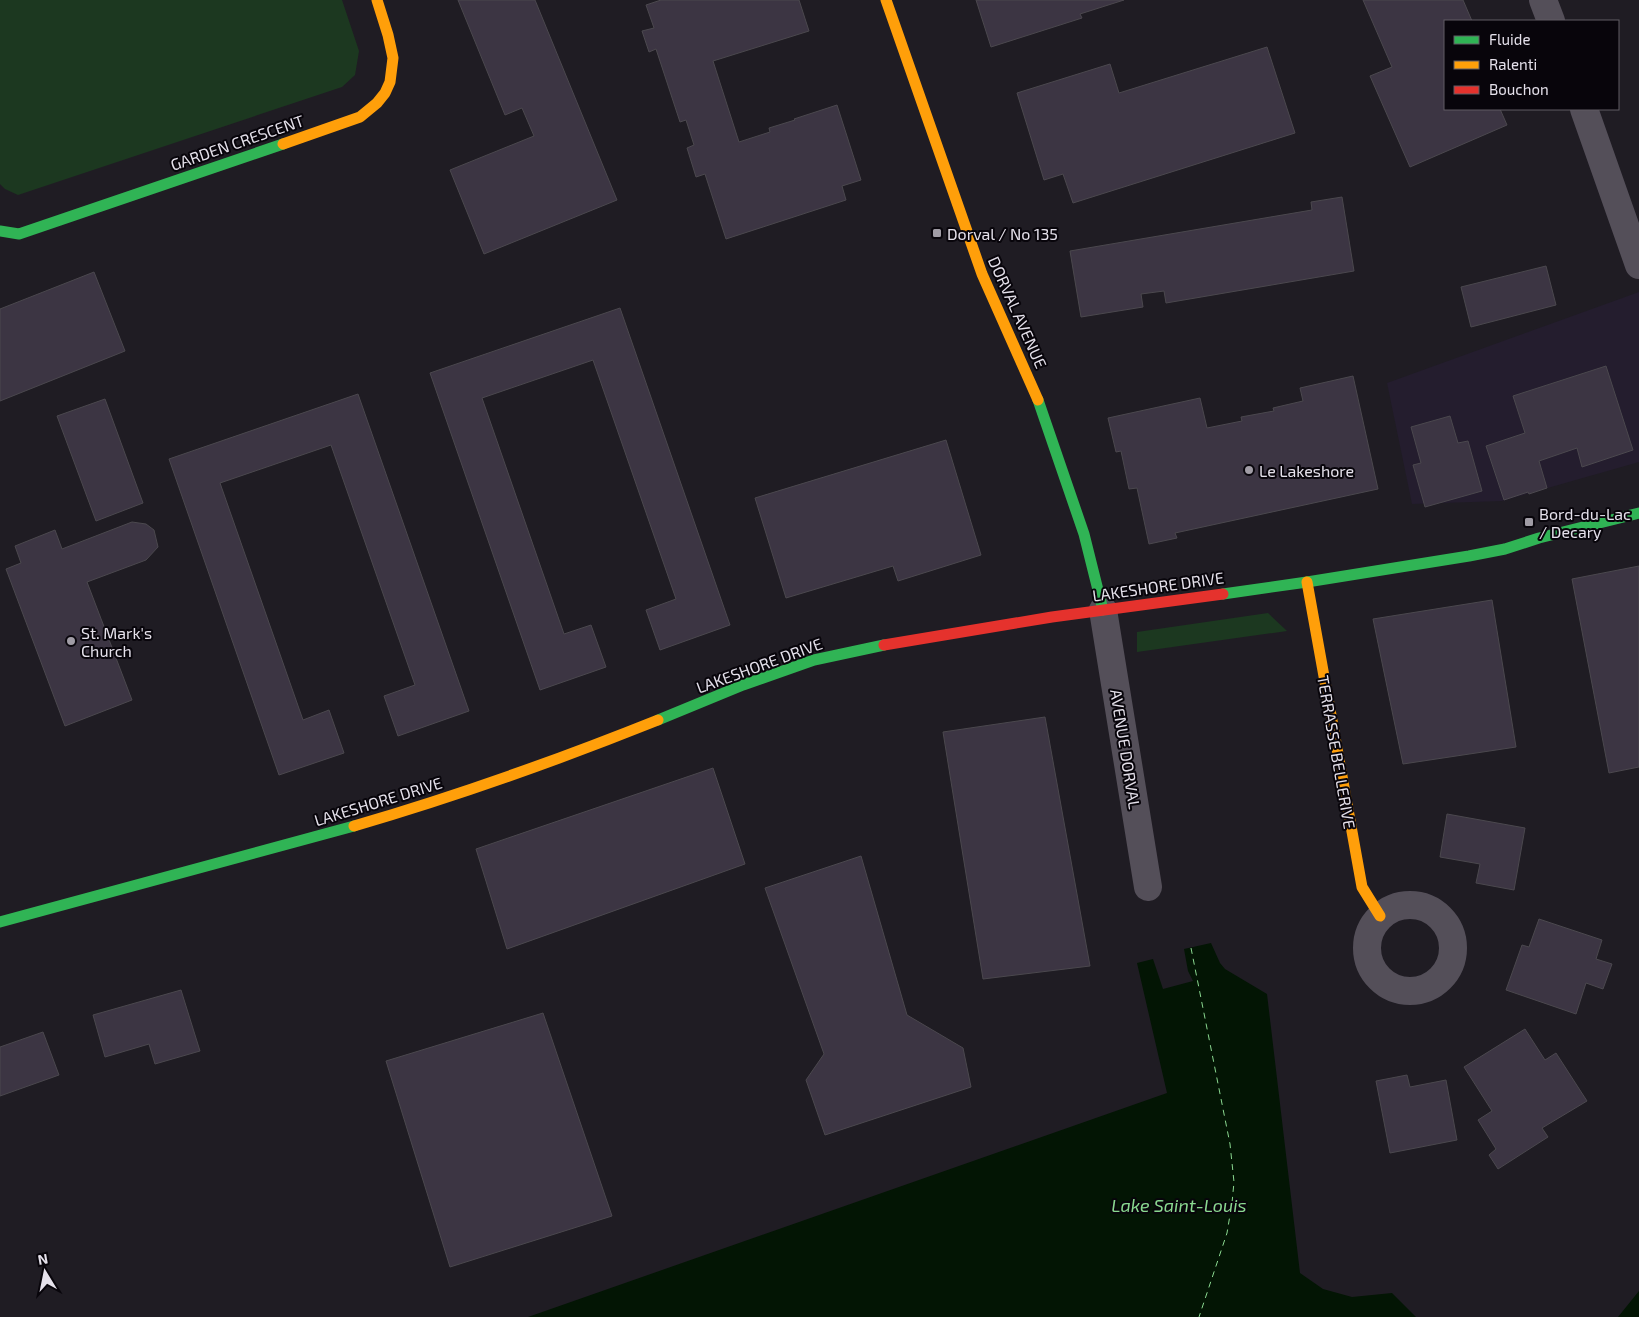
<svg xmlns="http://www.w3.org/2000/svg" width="1639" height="1317" font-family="'Exo 2',sans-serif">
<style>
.built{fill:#241d2e}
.green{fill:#1c3820}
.water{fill:#031504}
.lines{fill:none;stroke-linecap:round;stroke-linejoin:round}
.ferry{stroke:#8ad890;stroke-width:1;stroke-dasharray:6 5;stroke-linecap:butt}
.building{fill:#3c3543;stroke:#4b484e}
.street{stroke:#544f59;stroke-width:28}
.fast{stroke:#30b455;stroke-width:11}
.slow{stroke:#ff9f0a;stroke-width:11}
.jam{stroke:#e5322d;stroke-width:11}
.poi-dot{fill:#a09ca5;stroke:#08050b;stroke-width:2}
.labels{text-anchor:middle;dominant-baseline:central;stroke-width:4;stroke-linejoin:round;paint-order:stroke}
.street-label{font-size:16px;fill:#e5e1eb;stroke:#08050b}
.poi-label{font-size:16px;fill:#e5e1eb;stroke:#08050b;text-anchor:start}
.water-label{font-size:18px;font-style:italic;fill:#8ad890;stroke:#08050b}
</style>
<rect width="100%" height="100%" fill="#1f1c23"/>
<path class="built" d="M1639,292V462L1502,501L1412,504L1387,383Z"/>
<path class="green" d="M0,0H342L359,51L355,75L342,87L18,195L5,189L0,184Z
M1268,613L1287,631L1137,652V632Z"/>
<path class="water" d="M1211,943L1220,963L1225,969L1267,994L1300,1273L1323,1289L1352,1297L1392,1293L1416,1317H528L1167,1093L1137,963L1153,959L1163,989L1193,981L1188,971L1184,949Z
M1639,1291V1317H1618Z"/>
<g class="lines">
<path class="ferry" d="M1191,948L1230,1144L1234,1182L1232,1203L1227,1233L1199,1317"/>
</g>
<path class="building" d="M458,0H535L617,200L484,254L450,170L534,136L522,108L505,115Z
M661,0H799L809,31L713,61L739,142L770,132L769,128L795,120L794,119L837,105L861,180L842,186L846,200L726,239L705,174L696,177L687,148L694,145L686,120L680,122L656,49L649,52L642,31L654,28L646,5Z
M976,0H1124L1080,14L1082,18L991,47Z
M1363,0H1463L1472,21H1445V109H1500L1507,125L1410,167L1370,76L1392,67Z
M1267,47L1295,133L1073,203L1063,174L1044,180L1017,93L1110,64L1119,93Z
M1342,197L1354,271L1166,303L1164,291L1141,294L1143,307L1081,317L1070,251L1312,210L1311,202Z
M1546,266L1556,305L1471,327L1461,287Z
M94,272L125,351L0,401V309Z
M620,308L730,625L660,650L646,610L676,599L593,360L482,398L564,634L591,625L606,667L540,690L430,373Z
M1606,366L1633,450L1582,467L1577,448L1539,461L1547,488L1529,494L1528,492L1504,500L1486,446L1525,433L1513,396Z
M1353,376L1378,489L1175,533L1177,538L1149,544L1137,488L1129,489L1121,451L1116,452L1108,418L1200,398L1207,428L1242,421L1241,417L1274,411L1273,408L1303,401L1300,388Z
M358,394L469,711L398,736L384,696L415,685L331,445L220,483L303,720L329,710L344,753L279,775L169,459Z
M105,399L143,503L96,521L57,416Z
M1450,416L1458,443L1468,441L1482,491L1425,507L1413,465L1421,463L1411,427Z
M946,440L981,555L898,581L893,566L786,598L755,498Z
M132,522L146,524L154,530L158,547L146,560L87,582L132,700L65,726L6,569L21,563L15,546L55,530L62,549Z
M1639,566V767L1609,773L1572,579Z
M1492,600L1516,747L1403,764L1373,619Z
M1045,717L1090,966L983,979L943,732Z
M713,768L745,864L507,949L476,849Z
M1447,814L1525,828L1514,890L1476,883L1480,864L1440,857Z
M861,856L907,1015L963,1048L971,1087L825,1135L806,1080L824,1054L765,888Z
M1539,919L1602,940L1596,959L1612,964L1603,989L1586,983L1576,1014L1506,990L1522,945L1529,947Z
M181,990L200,1051L155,1064L149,1044L105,1057L93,1015Z
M543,1013L612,1216L450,1267L386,1061Z
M1525,1029L1545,1060L1556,1053L1587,1101L1542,1128L1548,1137L1498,1169L1489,1155L1496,1149L1478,1120L1492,1111L1464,1067Z
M43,1032L59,1075L0,1096V1047Z
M1407,1075L1410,1087L1446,1080L1457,1140L1390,1153L1376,1081Z"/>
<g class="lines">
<path class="street" d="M1543,0L1551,21
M1584,109L1639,265
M1103,610L1148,887
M1367 948a43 43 0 1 1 86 0a43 43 0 1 1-86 0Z"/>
<path class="fast" d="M0,231L19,234L283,144
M1038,400L1084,534L1103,610
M1223,594L1307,582L1469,556L1505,549L1539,538L1639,513
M658,720L743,685L814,660L884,645
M0,922L354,826"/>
<path class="slow" d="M886,0L982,274L1038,400
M283,144L360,117L377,103L385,93L390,82L393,58L388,35L377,0
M1307,582L1362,887L1380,916
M354,826C457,796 558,760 658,720"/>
<path class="jam" d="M884,645L1052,617L1223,594"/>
</g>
<g class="poi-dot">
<rect x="932" y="228" width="10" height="10" rx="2.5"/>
<circle cx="1249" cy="470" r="5"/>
<rect x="1524" y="517" width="10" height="10" rx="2.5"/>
<circle cx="71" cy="641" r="5"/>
</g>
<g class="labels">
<g class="street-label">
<text transform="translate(237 142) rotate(-19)">GARDEN CRESCENT</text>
<text transform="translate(1018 312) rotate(66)">DORVAL AVENUE</text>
<text transform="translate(1158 586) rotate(-8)">LAKESHORE DRIVE</text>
<text transform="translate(759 665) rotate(-20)">LAKESHORE DRIVE</text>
<text transform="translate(1126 749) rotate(81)">AVENUE DORVAL</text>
<text transform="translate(1337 752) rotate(80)">TERRASSE BELLERIVE</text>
<text transform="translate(378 801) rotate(-17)">LAKESHORE DRIVE</text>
</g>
<g class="poi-label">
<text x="947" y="233">Dorval / No 135</text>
<text x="1259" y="470">Le Lakeshore</text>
<text x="1539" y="513">Bord-du-Lac<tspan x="1539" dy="18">/ Decary</tspan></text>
<text x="81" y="632">St. Mark's<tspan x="81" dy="18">Church</tspan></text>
</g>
<g class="water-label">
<text x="1179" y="1205">Lake Saint-Louis</text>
</g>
</g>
<rect x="1444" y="20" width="175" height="90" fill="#08050b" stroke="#605d65"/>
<rect x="1454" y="36" width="25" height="8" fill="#30b455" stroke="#605d65"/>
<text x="1489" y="45" font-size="15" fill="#e5e1eb">Fluide</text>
<rect x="1454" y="61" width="25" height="8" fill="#ff9f0a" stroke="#605d65"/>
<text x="1489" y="70" font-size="15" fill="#e5e1eb">Ralenti</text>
<rect x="1454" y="86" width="25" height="8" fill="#e5322d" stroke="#605d65"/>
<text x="1489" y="95" font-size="15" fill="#e5e1eb">Bouchon</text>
<g transform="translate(45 1272) rotate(350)" stroke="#08050b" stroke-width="4" paint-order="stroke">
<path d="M0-4L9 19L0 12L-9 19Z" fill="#e5e1eb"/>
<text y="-8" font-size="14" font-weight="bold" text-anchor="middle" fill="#e5e1eb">N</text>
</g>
</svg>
